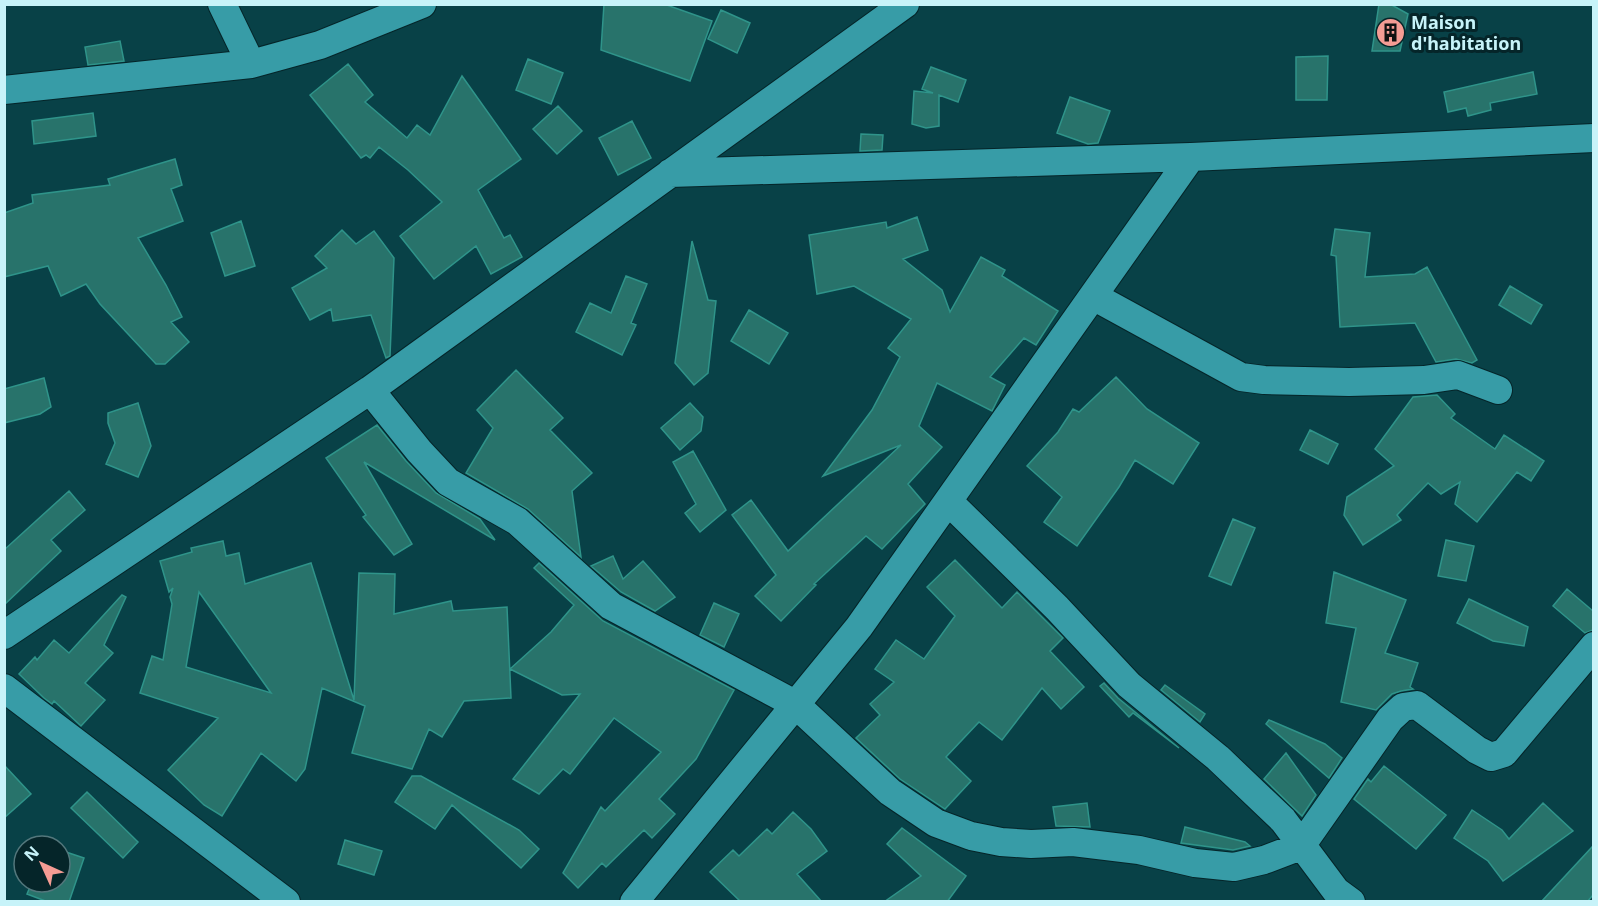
<svg xmlns="http://www.w3.org/2000/svg" width="1598" height="906" font-family="'Noto Sans',sans-serif">
<style>
.building{fill:#28736b;stroke:#2f948a;stroke-width:1.5;fill-rule:evenodd}
.lines{fill:none;stroke-linecap:round;stroke-linejoin:round}
.minor-casing{stroke:#052529;stroke-width:30}
.minor{stroke:#379ca7;stroke-width:28}
.labels{text-anchor:middle;dominant-baseline:central;stroke-width:6;stroke-linejoin:round;paint-order:stroke}
.poi-label{font-size:18px;font-weight:bold;fill:#c7f3f9;stroke:#052529;text-anchor:start}
</style>
<rect width="100%" height="100%" fill="#084147"/>
<path class="building" d="M604,4H664L712,21L690,81L601,50Z
M1379,4H1390L1408,14L1400,51H1372Z
M721,10L750,23L737,53L708,39Z
M120,41L124,61L88,65L85,47Z
M1328,56L1327,100H1296V57Z
M528,59L563,73L551,104L516,90Z
M348,64L373,95L365,102L407,138L417,125L430,135L462,76L521,159L478,190L504,238L510,235L522,257L491,274L476,246L434,279L400,236L442,202L408,170L379,147L370,158L366,155L361,158L310,95Z
M931,67L966,80L958,102L939,95V126L926,128L912,124L914,91L933,93L922,89Z
M1533,72L1537,94L1490,103L1491,110L1468,116L1466,108L1448,112L1444,92Z
M1070,97L1110,111L1098,143L1088,144L1057,133Z
M558,106L582,131L557,154L533,129Z
M93,113L96,136L34,144L32,121Z
M632,121L651,158L618,175L599,138Z
M861,134L883,135L882,150L860,151Z
M175,159L182,185L171,189L183,221L138,238L166,285L182,317L171,322L189,342L165,364H156L100,304L86,284L61,296L48,266L4,277V213L33,203L32,195L110,185L108,179Z
M917,217L928,250L903,259L942,290L950,312L981,257L1005,270L1002,276L1058,311L1036,345L1024,338L990,377L1005,385L992,411L937,383L919,426L942,447L908,484L925,504L882,549L866,536L814,584L816,585L781,621L755,596L776,575L732,515L751,500L788,551L901,445L823,476L872,410L900,357L888,348L911,319L854,286L817,294L809,235L886,222L887,228Z
M241,221L255,266L225,276L211,233Z
M1335,229L1370,233L1365,277L1415,274L1427,267L1477,360L1472,363L1456,359L1436,362L1415,323L1340,327L1336,256L1331,255Z
M342,230L356,244L374,231L394,258L390,356L386,358L371,315L333,321L331,309L310,320L292,288L327,268L315,256Z
M692,241L708,300L716,301L708,373L694,385L675,363Z
M626,276L647,284L631,323L636,325L622,355L576,332L590,303L611,313Z
M1510,286L1542,305L1531,324L1499,305Z
M749,310L788,333L769,364L731,341Z
M516,370L563,418L550,430L592,473L572,491L581,557L528,509L466,473L493,428L477,410Z
M1116,377L1147,409L1199,443L1173,484L1135,460L1119,487L1077,546L1044,522L1062,497L1027,466L1058,432L1073,409L1079,412Z
M44,378L51,407L40,414L4,423V389Z
M1437,395L1455,414L1451,418L1495,449L1504,435L1544,461L1531,481L1517,472L1477,522L1455,504L1460,482L1441,494L1428,483L1397,515L1401,520L1363,545L1344,515L1347,497L1394,466L1375,449L1413,397Z
M138,403L151,446L138,477L106,464L115,443L108,423V413Z
M690,403L703,417L701,431L680,450L661,428Z
M377,425L406,461L436,493L480,519L495,540L364,462L412,544L394,555L363,517L366,515L326,458Z
M1310,430L1338,444L1328,464L1300,450Z
M693,451L726,510L700,532L685,513L696,504L673,462Z
M69,491L85,510L51,540L61,551L4,605V550Z
M1233,519L1255,528L1231,585L1209,576Z
M1446,540L1474,546L1466,581L1438,576Z
M223,541L226,556L239,553L245,584L311,563L354,700L359,573L395,574L394,614L451,601L453,611L507,607L511,698L464,701L442,737L429,729L412,769L352,753L365,706L322,688L305,769L296,781L261,753L222,816L204,805L168,770L218,718L140,693L152,656L163,660L172,604L170,597L173,588L169,592L160,561L192,552L191,548ZM199,592L271,693L186,667Z
M613,556L623,579L643,561L675,597L655,611L621,592L591,566Z
M955,560L1002,608L1017,592L1063,638L1050,651L1084,687L1061,709L1042,688L1002,740L979,722L946,757L971,781L945,809L900,779L856,738L880,715L870,704L894,682L875,669L896,640L924,659L955,616L927,587Z
M539,563L603,621L734,690L696,759L659,799L675,814L652,838L644,830L606,867L602,863L578,888L563,873L601,807L605,811L661,752L614,718L570,774L563,769L539,794L513,779L580,694L562,695L510,669L551,632L574,605L534,568Z
M1334,572L1406,600L1385,653L1418,663L1410,687L1413,689L1401,691L1392,694L1376,710L1341,702L1356,628L1326,623Z
M1567,589L1593,611V630L1585,633L1553,606Z
M122,595L126,597L104,645L113,653L85,683L105,700L81,726L54,701L52,704L44,698L19,674L35,657L37,660L54,640L69,653Z
M1469,599L1528,627L1524,646L1493,641L1457,623Z
M714,603L739,614L724,647L700,635Z
M1104,683L1118,698L1179,748L1133,713L1129,717L1100,686Z
M1165,685L1205,714L1200,722L1161,690Z
M1269,720L1325,744L1342,758L1329,778L1266,724Z
M1286,753L1316,795L1302,816L1264,779Z
M4,765L31,794L4,818Z
M1384,766L1446,815L1416,849L1354,799L1368,779L1371,782Z
M412,776H421L519,830L539,849L521,868L452,805L435,829L395,802Z
M87,792L138,842L123,858L71,808Z
M1087,803L1090,827L1056,826L1053,807Z
M1543,803L1573,831L1503,881L1488,861L1454,838L1472,810L1502,830L1509,839Z
M793,812L811,829L827,851L797,874L822,902H741L710,872L733,850L739,856L767,829L772,834Z
M1185,827L1245,842L1250,846L1233,850L1181,843Z
M902,828L966,876L947,902H884L921,876L887,844Z
M345,840L382,851L374,875L338,864Z
M1593,846V895L1587,902H1541Z
M60,850L84,858L69,902H48L27,894L32,882H60Z"/>
<g class="lines">
<defs>
<path id="minor" d="M222,4L251,64
M4,90L251,64L320,45L422,4
M670,173L1191,157L1594,138
M1093,296L1241,377L1264,380L1349,382L1424,380L1458,375L1498,390
M370,390L419,451L448,482L517,521L611,606L795,704L890,792L936,823L971,836L1001,842L1031,844L1073,842L1139,850L1195,863L1234,867L1264,860L1301,846L1390,719L1403,707L1417,705L1477,750L1491,757L1504,753L1594,646
M948,501L1057,608L1129,685L1218,758L1283,820L1336,891L1351,902
M4,635L370,390L905,4
M4,688L286,902
M634,902L859,627L1191,157"/>
</defs>
<use href="#minor" class="minor-casing"/>
<use href="#minor" class="minor"/>
</g>
<defs>
<symbol id="building-disc" viewBox="-11 -11 22 22"><circle r="9.5" fill="#f59c94" stroke="#052529"/><path d="M-4-6H4V6H1V3H-1V6H-4ZM-2.5-4.3h1.7v1.8h-1.7ZM.8-4.3h1.7v1.8H.8ZM-2.5-1h1.7V.8h-1.7ZM.8-1h1.7V.8H.8Z" fill="#111"/></symbol>
</defs>
<g fill-rule="evenodd">
<use href="#building-disc" x="1374" y="16" width="33" height="33"/>
</g>
<g class="labels">
<g class="poi-label">
<text x="1411" y="22">Maison<tspan x="1411" dy="21">d'habitation</tspan></text>
</g>
</g>
<rect width="1598" height="906" fill="none" stroke="#c7f3f9" stroke-width="12"/>
<g transform="translate(42 864) rotate(315)"><circle r="28" fill="#052529" stroke="#53777c" stroke-width="1.5"/>
<path d="M0-4.5L10 22L0 15L-10 22Z" fill="#f59c94"/>
<text y="-9" font-size="16" font-weight="bold" text-anchor="middle" fill="#c7f3f9">N</text>
</g>
</svg>
